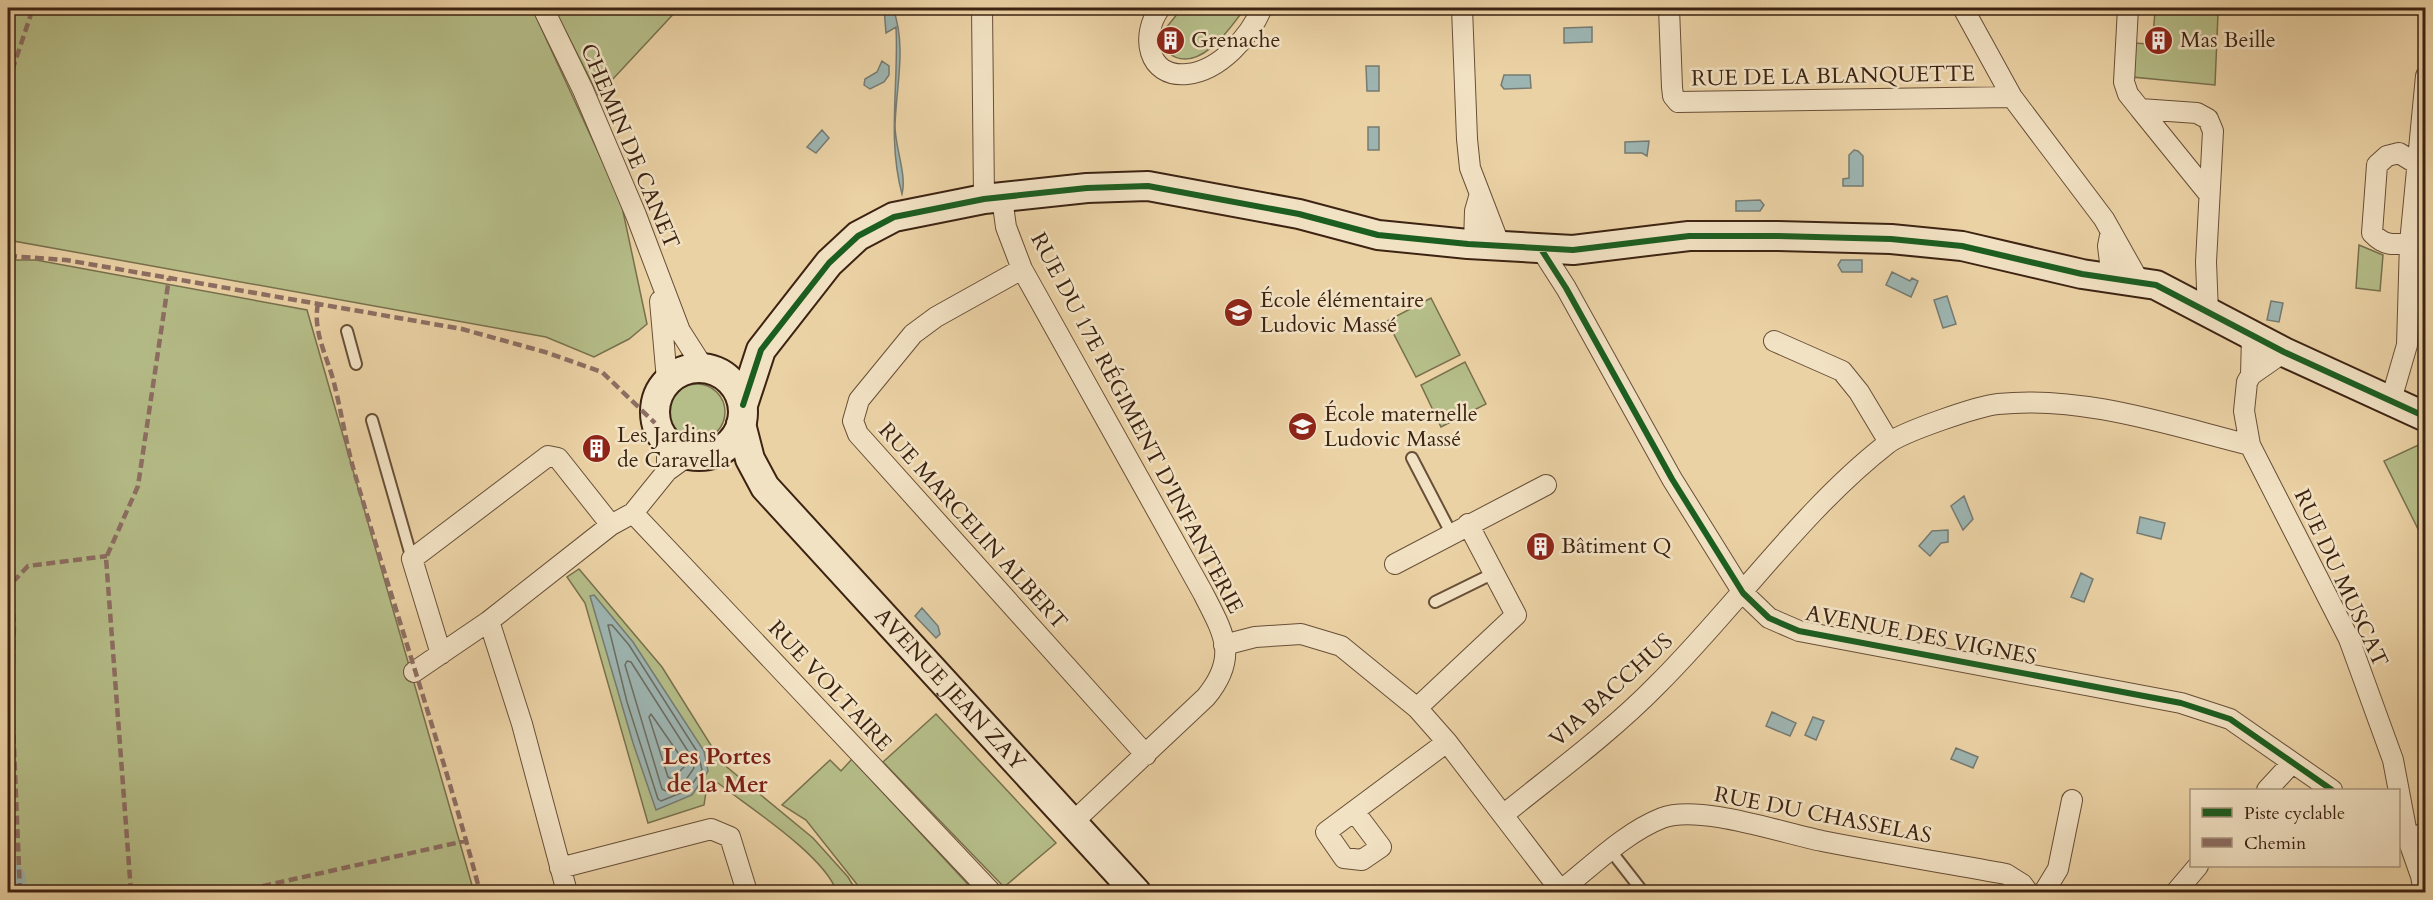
<svg xmlns="http://www.w3.org/2000/svg" width="2433" height="900" font-family="Cardo,serif">
<style>
.green{fill:#b5bd88;stroke:#78704d;stroke-width:1.5}
.water{fill:#9db5b2;stroke:#767b72;stroke-width:1.5}
.lines{fill:none;stroke-linecap:round;stroke-linejoin:round}
.shore{stroke:#6c6c62;stroke-width:1.5}
.river{stroke:#9db5b2;stroke-width:36}
.lane-casing{stroke:#684f37;stroke-width:14}
.street-casing{stroke:#684f37;stroke-width:22}
.secondary-casing{stroke:#3c2312;stroke-width:32}
.lane{stroke:#f2e2c4;stroke-width:10}
.street{stroke:#f2e2c4;stroke-width:20}
.secondary{stroke:#f2e2c4;stroke-width:28}
.quiet{stroke:#8d6e63;stroke-width:4.5;stroke-dasharray:9 4.5;stroke-linecap:butt}
.cycleway-casing{stroke:#f2e2c4;stroke-width:10}
.cycleway{stroke:#1b5e20;stroke-width:6}
.labels{text-anchor:middle;dominant-baseline:central;stroke-width:5;stroke-linejoin:round;paint-order:stroke}
.poi-label{font-size:22px;fill:#3c2312;stroke:#f2e2c4;text-anchor:start}
.street-label{font-size:22px;fill:#3c2312;stroke:#f2e2c4}
.neighbourhood-label{font-size:24px;font-weight:bold;fill:#7a1f14;stroke:#f2e2c4}
</style>
<rect width="100%" height="100%" fill="#ebd2a5"/>
<filter id="stains"><feTurbulence type="fractalNoise" baseFrequency=".00333" numOctaves="4"/><feColorMatrix values="0 0 0 0 .2 0 0 0 0 .09 0 0 0 0 .02 0 0 0 .5 -.17"/></filter>
<radialGradient id="worn" r=".72"><stop offset=".6" stop-color="#630" stop-opacity="0"/><stop offset="1" stop-color="#630" stop-opacity=".3"/></radialGradient>
<path class="green" d="M8,8H532L621,202L647,324L629,339L594,357L546,337L8,240Z
M554,8H679L598,95Z
M1182,8H1245C1230,29 1197,77 1167,52L1175,37L1170,34L1167,38L1162,33Z
M2155,12L2218,14L2215,85L2132,77L2134,43L2165,45V35L2153,34Z
M2359,245L2383,255L2380,291L2356,288Z
M8,260H36L307,310L474,892H8Z
M1431,298L1460,355L1416,377L1387,321Z
M1465,362L1486,404L1441,427L1421,385Z
M669 412a28 28 0 1 1 56 0a28 28 0 1 1-56 0Z
M2425,442V543L2384,461Z
M579,569L662,667L722,763L813,838L848,877L857,892H837C824,855 750,808 718,783L706,792L704,805L648,823L585,603L567,577Z
M936,714L1056,843L1004,887L883,762Z
M852,759L975,892H863L806,820L782,805L830,760L841,771Z"/>
<path class="water" d="M884,8H893C907,47 896,86 895,126C895,147 907,175 902,194C887,139 899,83 896,27L886,33Z
M1592,27V42L1564,43V28Z
M882,61L889,66V75L884,82L870,89L864,85L865,79L877,72Z
M1366,66H1379V91H1367Z
M1504,75H1530L1531,88L1504,89L1501,85Z
M1368,127H1379V150H1368Z
M822,130L829,138L816,153L807,147Z
M1649,141L1647,156L1642,153H1625V142Z
M1854,150L1858,151L1863,156V186H1843V179L1849,178V155Z
M1760,200L1764,205L1760,211H1736V201Z
M1841,260H1862V272H1842L1838,265Z
M1892,272L1910,281L1912,278L1918,281L1911,297L1886,285Z
M1947,296L1956,324L1943,328L1934,300Z
M2271,301L2283,303L2279,322L2267,320Z
M1964,496L1973,519L1963,530L1951,506Z
M2140,517L2165,523L2161,539L2137,533Z
M1948,530V542L1941,543L1930,556L1919,546L1932,531Z
M2081,573L2093,579L2084,602L2071,597Z
M594,595L633,642L704,751L708,771L692,795L656,810L633,743L590,596Z
M922,608L938,626L940,634L936,638L915,616Z
M1772,712L1796,723L1790,736L1766,726Z
M1813,717L1824,721L1816,740L1805,735Z
M1956,748L1978,757L1973,768L1951,759Z"/>
<g class="lines">
<path class="shore" d="M608,625H612L629,645L698,753L702,770L688,790L661,801L658,799L627,702Z
M627,661L631,662L691,756L694,768L683,784L666,791L662,789L625,665Z
M651,714L683,760L684,767L672,779L668,777L649,717Z"/>
<path class="river" d="M8,880V892"/>
<defs>
<path id="lane" d="M347,331L356,364
M372,420L412,559
M1412,458L1451,533
M1435,602L1494,573
M1611,851L1643,892"/>
<path id="street" d="M543,8L583,90L636,215L680,331L703,367
M982,8L984,199
M1160,8C1140,35 1147,78 1187,74C1220,71 1250,36 1262,8
M1462,8L1467,139L1470,168L1500,246
M1669,8L1672,87L1673,96L1678,102L2012,97
M1963,8L2012,97L2104,219L2140,283
M2128,8L2124,82L2128,94L2140,109L2197,113L2208,119L2213,131L2206,262L2208,313
M2140,109L2208,193
M1002,198L1006,227L1022,269L1203,593C1224,634 1239,657 1206,697L1072,823
M2111,231L2108,246L2112,279
M2410,243C2393,245 2384,246 2372,233L2377,165L2387,156L2399,153L2417,164
M1474,244L1475,211L1479,197
M1541,249L1566,288L1672,479L1743,593L1769,618L1799,631L2181,703L2230,719L2332,790
M1022,269L936,317L913,334L859,400L853,421L858,434L1146,755
M660,301L667,380
M2252,336L2251,375L2247,382L2244,411L2250,445L2349,639L2393,760L2408,839L2421,876L2424,892
M1774,341L1842,371L1859,392L1889,442
M2251,375L2284,352
M2391,400L2407,345L2410,243L2426,76
M667,444V471
M633,513L991,892
M1395,564L1546,485
M1224,645L1255,637L1301,634L1341,646L1417,708L1447,742L1561,891
M441,654L412,559L548,456L558,458L611,525
M414,672L489,621
M1417,708L1516,615L1468,524
M2267,790L2291,764
M1354,811L1381,847L1362,860L1344,858L1326,832L1447,742
M1503,815C1555,773 1610,733 1657,685C1734,609 1802,510 1887,444C1902,432 1978,406 1998,404C2082,395 2170,425 2250,445
M2408,839L2426,833
M560,868L711,829L730,837L747,892
M567,892L522,724L489,621L611,525L633,513L667,471L689,455
M1559,892C1591,867 1624,833 1662,818C1699,804 1782,833 1822,841C1883,853 1945,863 2006,874L2022,884L2028,892
M2044,892L2058,869L2072,800
M2176,892L2198,866"/>
<g id="secondary">
<circle cx="699" cy="412" r="44"/>
<path d="M743,405L761,350L829,263L858,236L894,217L984,199L1087,188L1148,186L1299,214L1378,235L1468,244L1573,250L1689,236H1778L1891,239L1962,246L2082,274L2156,285L2284,352L2426,417"/>
<path id="s1" d="M741,424L750,459L765,487L1136,892"/>
</g>
</defs>
<use href="#lane" class="lane-casing"/>
<use href="#street" class="street-casing"/>
<use href="#secondary" class="secondary-casing"/>
<use href="#lane" class="lane"/>
<use href="#street" class="street"/>
<use href="#secondary" class="secondary"/>
<path class="quiet" d="M8,83L33,8
M8,256L66,260L462,329L545,352L602,372L655,423
M318,304C312,332 329,360 335,387C342,415 346,443 354,471C395,612 443,751 480,892
M20,892L12,699L14,625L12,583L28,566L107,556
M119,892L129,884
M131,892L106,558L138,486L169,278
M236,892L465,841"/>
<defs>
<path id="cycleway" d="M1541,249L1566,288L1672,479L1743,593L1769,618L1799,631L2181,703L2230,719L2332,790
M743,405L761,350L829,263L858,236L894,217L984,199L1087,188L1148,186L1299,214L1378,235L1468,244L1573,250L1689,236H1778L1891,239L1962,246L2082,274L2156,285L2284,352L2426,417"/>
</defs>
<use href="#cycleway" class="cycleway-casing"/>
<use href="#cycleway" class="cycleway"/>
</g>
<defs>
<symbol id="building-disc" viewBox="-11 -11 22 22"><circle r="9.5" fill="#8f2418" stroke="#f2e2c4"/><path d="M-4-6H4V6H1V3H-1V6H-4ZM-2.5-4.3h1.7v1.8h-1.7ZM.8-4.3h1.7v1.8H.8ZM-2.5-1h1.7V.8h-1.7ZM.8-1h1.7V.8H.8Z" fill="#fff"/></symbol>
<symbol id="school-disc" viewBox="-11 -11 22 22"><circle r="9.5" fill="#8f2418" stroke="#f2e2c4"/><path d="M0-5L7-2L0 1L-7-2ZM-4 1L0 2.5L4 1V4Q0 6-4 4Z" fill="#fff"/></symbol>
</defs>
<g fill-rule="evenodd">
<use href="#building-disc" x="1154" y="24" width="33" height="33"/>
<use href="#building-disc" x="2142" y="24" width="33" height="33"/>
<use href="#school-disc" x="1222" y="296" width="33" height="33"/>
<use href="#school-disc" x="1286" y="410" width="33" height="33"/>
<use href="#building-disc" x="580" y="432" width="33" height="33"/>
<use href="#building-disc" x="1524" y="530" width="33" height="33"/>
</g>
<g class="labels">
<g class="poi-label">
<text x="1191" y="40">Grenache</text>
<text x="2180" y="40">Mas Beille</text>
<text x="1260" y="300">École élémentaire<tspan x="1260" dy="25">Ludovic Massé</tspan></text>
<text x="1324" y="414">École maternelle<tspan x="1324" dy="25">Ludovic Massé</tspan></text>
<text x="617" y="435">Les Jardins<tspan x="617" dy="25">de Caravella</tspan></text>
<text x="1561" y="546">Bâtiment Q</text>
</g>
<g class="street-label">
<text transform="translate(1833 76) rotate(-1)">RUE DE LA BLANQUETTE</text>
<text transform="translate(630 146) rotate(67)">CHEMIN DE CANET</text>
<text transform="translate(1137 423) rotate(62)">RUE DU 17E RÉGIMENT D'INFANTERIE</text>
<text transform="translate(973 526) rotate(48)">RUE MARCELIN ALBERT</text>
<text transform="translate(2341 578) rotate(65)">RUE DU MUSCAT</text>
<text transform="translate(1921 635) rotate(11)">AVENUE DES VIGNES</text>
<text transform="translate(830 686) rotate(47)">RUE VOLTAIRE</text>
<text stroke="none"><textPath href="#s1" startOffset="342">AVENUE JEAN ZAY</textPath></text>
<text transform="translate(1611 690) rotate(-42)">VIA BACCHUS</text>
<text transform="translate(1823 815) rotate(11)">RUE DU CHASSELAS</text>
</g>
<g class="neighbourhood-label">
<text x="717" y="756">Les Portes<tspan x="717" dy="28">de la Mer</tspan></text>
</g>
</g>
<rect width="2433" height="900" fill="none" stroke="#ebd2a5" stroke-width="30"/>
<rect x="9" y="9" width="2415" height="882" fill="none" stroke="#3c2312" stroke-width="3"/>
<rect x="15" y="15" width="2403" height="870" fill="none" stroke="#3c2312" stroke-width="1.5"/>
<rect x="2190" y="789" width="210" height="78" fill="#f2e2c4" stroke="#a9967d" stroke-width="1.5"/>
<rect x="2202" y="808" width="30" height="9" fill="#1b5e20" stroke="#a9967d" stroke-width="1.5"/>
<text x="2244" y="819" font-size="18" fill="#3c2312">Piste cyclable</text>
<rect x="2202" y="838" width="30" height="9" fill="#8d6e63" stroke="#a9967d" stroke-width="1.5"/>
<text x="2244" y="849" font-size="18" fill="#3c2312">Chemin</text>
<rect width="100%" height="100%" filter="url(#stains)"/>
<rect width="100%" height="100%" fill="url(#worn)"/>
</svg>
